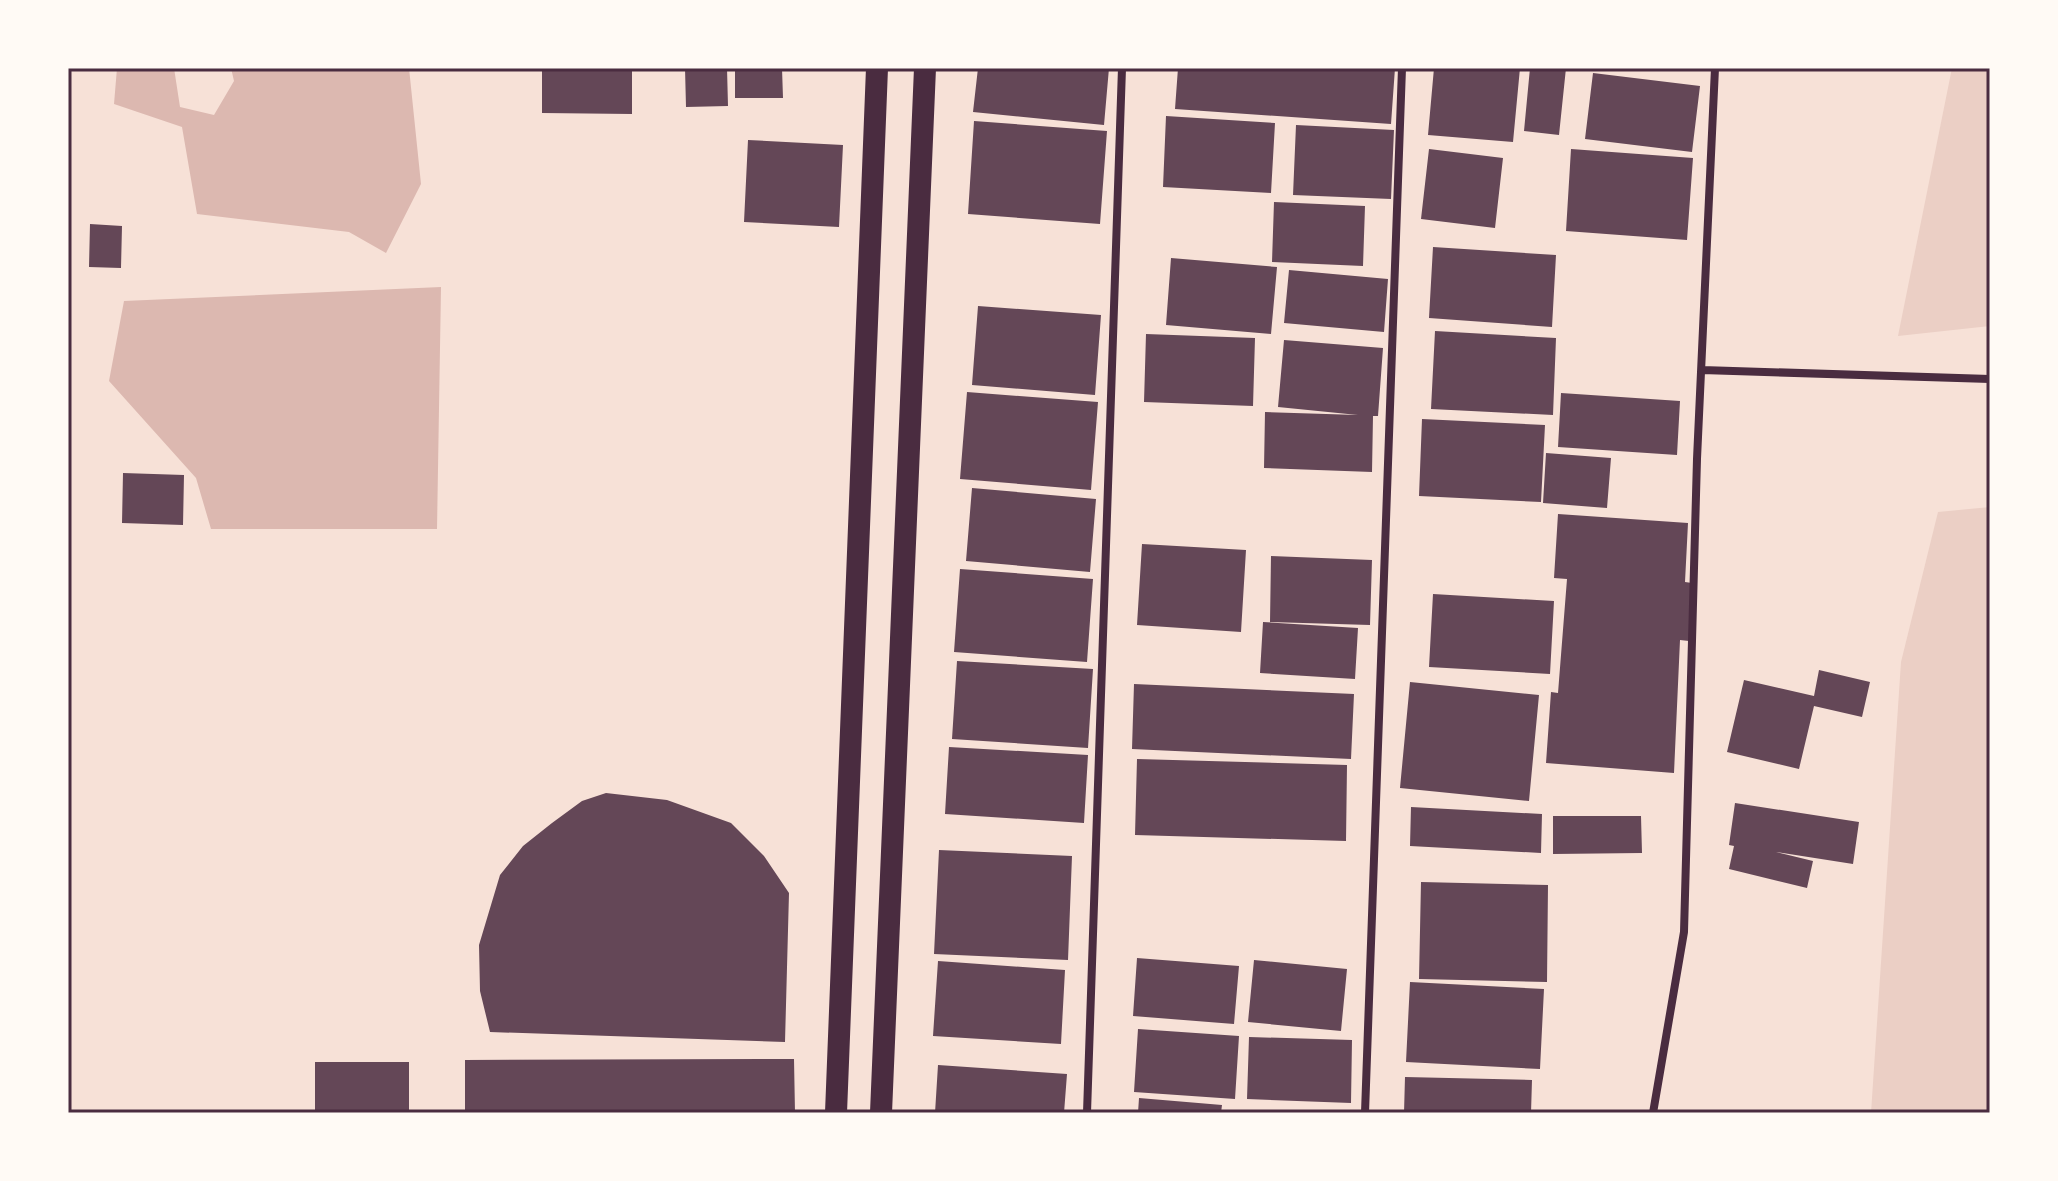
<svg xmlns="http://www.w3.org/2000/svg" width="2058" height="1181" font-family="Inter,sans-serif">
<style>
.green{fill:#ebcfc5}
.water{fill:#dcb8b0}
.building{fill:#644757}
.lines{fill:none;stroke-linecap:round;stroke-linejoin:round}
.minor{stroke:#4a2c40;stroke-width:8}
.trunk{stroke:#4a2c40;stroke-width:22}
.neatline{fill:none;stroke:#4a2c40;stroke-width:3}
</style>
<rect width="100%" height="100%" fill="#f7e1d7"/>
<path class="green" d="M1952,68H1990V326L1898,336Z
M1990,507V1113H1871L1901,662L1938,512Z"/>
<path class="water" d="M117,68H174L180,107L214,115L234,81L231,68H409L421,184L386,253L349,232L197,214L182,127L114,104Z
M441,287L437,529H211L196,478L109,381L124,301Z"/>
<path class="building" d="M542,68H632V114L542,113Z
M685,68H727L728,106L686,107Z
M735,68H782L783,98H735Z
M978,68H1109L1104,125L973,112Z
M1178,68H1395L1391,124L1175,109Z
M1434,68H1520L1513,142L1428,135Z
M1530,68H1566L1559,135L1524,131Z
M1593,73L1700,86L1692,152L1585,139Z
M1166,116L1275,123L1271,193L1163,187Z
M974,121L1107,131L1100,224L968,214Z
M1296,125L1394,130L1391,199L1293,195Z
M748,140L843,145L839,227L744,222Z
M1429,149L1503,158L1495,228L1421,219Z
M1571,149L1693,158L1687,240L1566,231Z
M1274,202L1365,206L1363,266L1272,262Z
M90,224L122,226L121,268L89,267Z
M1433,247L1556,255L1552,327L1429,318Z
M1171,258L1277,267L1271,334L1166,325Z
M1289,270L1388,279L1384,332L1284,323Z
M978,306L1101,315L1095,395L972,385Z
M1435,331L1556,338L1553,415L1431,409Z
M1146,334L1255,338L1253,406L1144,402Z
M1284,340L1383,348L1378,416H1373L1372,472L1264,468L1265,412L1358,415L1278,407Z
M967,392L1098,402L1091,490L960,479Z
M1561,393L1680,401L1677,455L1558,447Z
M1422,419L1545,425L1541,502L1419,496Z
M1546,453L1611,458L1607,508L1543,503Z
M123,473L184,475L183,525L122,523Z
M972,488L1096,499L1090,572L966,561Z
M1558,514L1688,523L1685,582L1692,583L1689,641L1680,640L1674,773L1546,763L1551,692L1558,693L1567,579L1554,578Z
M1142,544L1246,550L1241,632L1137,625Z
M1271,556L1372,560L1370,625L1270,622Z
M960,569L1093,579L1087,662L954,652Z
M1433,594L1554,601L1550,674L1429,667Z
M1263,622L1358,628L1355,679L1260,673Z
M957,661L1093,669L1088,748L952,739Z
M1819,670L1870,682L1862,717L1814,706L1799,769L1727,752L1744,680L1814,696Z
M1410,682L1539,695L1529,801L1400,788Z
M1134,684L1354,694L1351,759L1132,749Z
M949,747L1088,755L1084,823L945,814Z
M1137,759L1347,765L1346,841L1135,835Z
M606,793L667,800L731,823L764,856L789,893L785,1042L490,1032L480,991L479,945L500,875L523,846L552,823L582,801Z
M1735,803L1859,822L1853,864L1776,852L1813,861L1807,888L1729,869L1734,846L1729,845Z
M1411,807L1542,814L1541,853L1410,846Z
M1553,816H1641L1642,853L1553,854Z
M939,850L1072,856L1068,960L934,954Z
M1421,882L1548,885L1547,982L1419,979Z
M1137,958L1239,966L1234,1024L1133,1016Z
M1254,960L1347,969L1341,1031L1248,1022Z
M938,961L1065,970L1061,1044L933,1036Z
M1410,982L1544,989L1540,1069L1406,1062Z
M1138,1029L1239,1036L1235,1099L1134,1092Z
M1249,1037L1352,1040L1351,1103L1247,1099Z
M794,1059L795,1113H465V1060Z
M315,1062H409V1113H315Z
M938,1065L1067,1074L1064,1113H935Z
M1405,1077L1532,1080L1531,1113H1404Z
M1139,1098L1222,1105L1221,1113H1138Z"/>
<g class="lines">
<path class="minor" d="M1702,370L1990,379
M1087,1113L1122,68
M1365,1113L1402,68
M1653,1113L1684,932L1697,459L1715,68"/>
<path class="trunk" d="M836,1113L877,68
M881,1113L925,68"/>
</g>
<rect width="2058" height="1181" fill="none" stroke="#fffaf5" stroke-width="140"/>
<rect x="70" y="70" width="1918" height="1041" class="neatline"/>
</svg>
